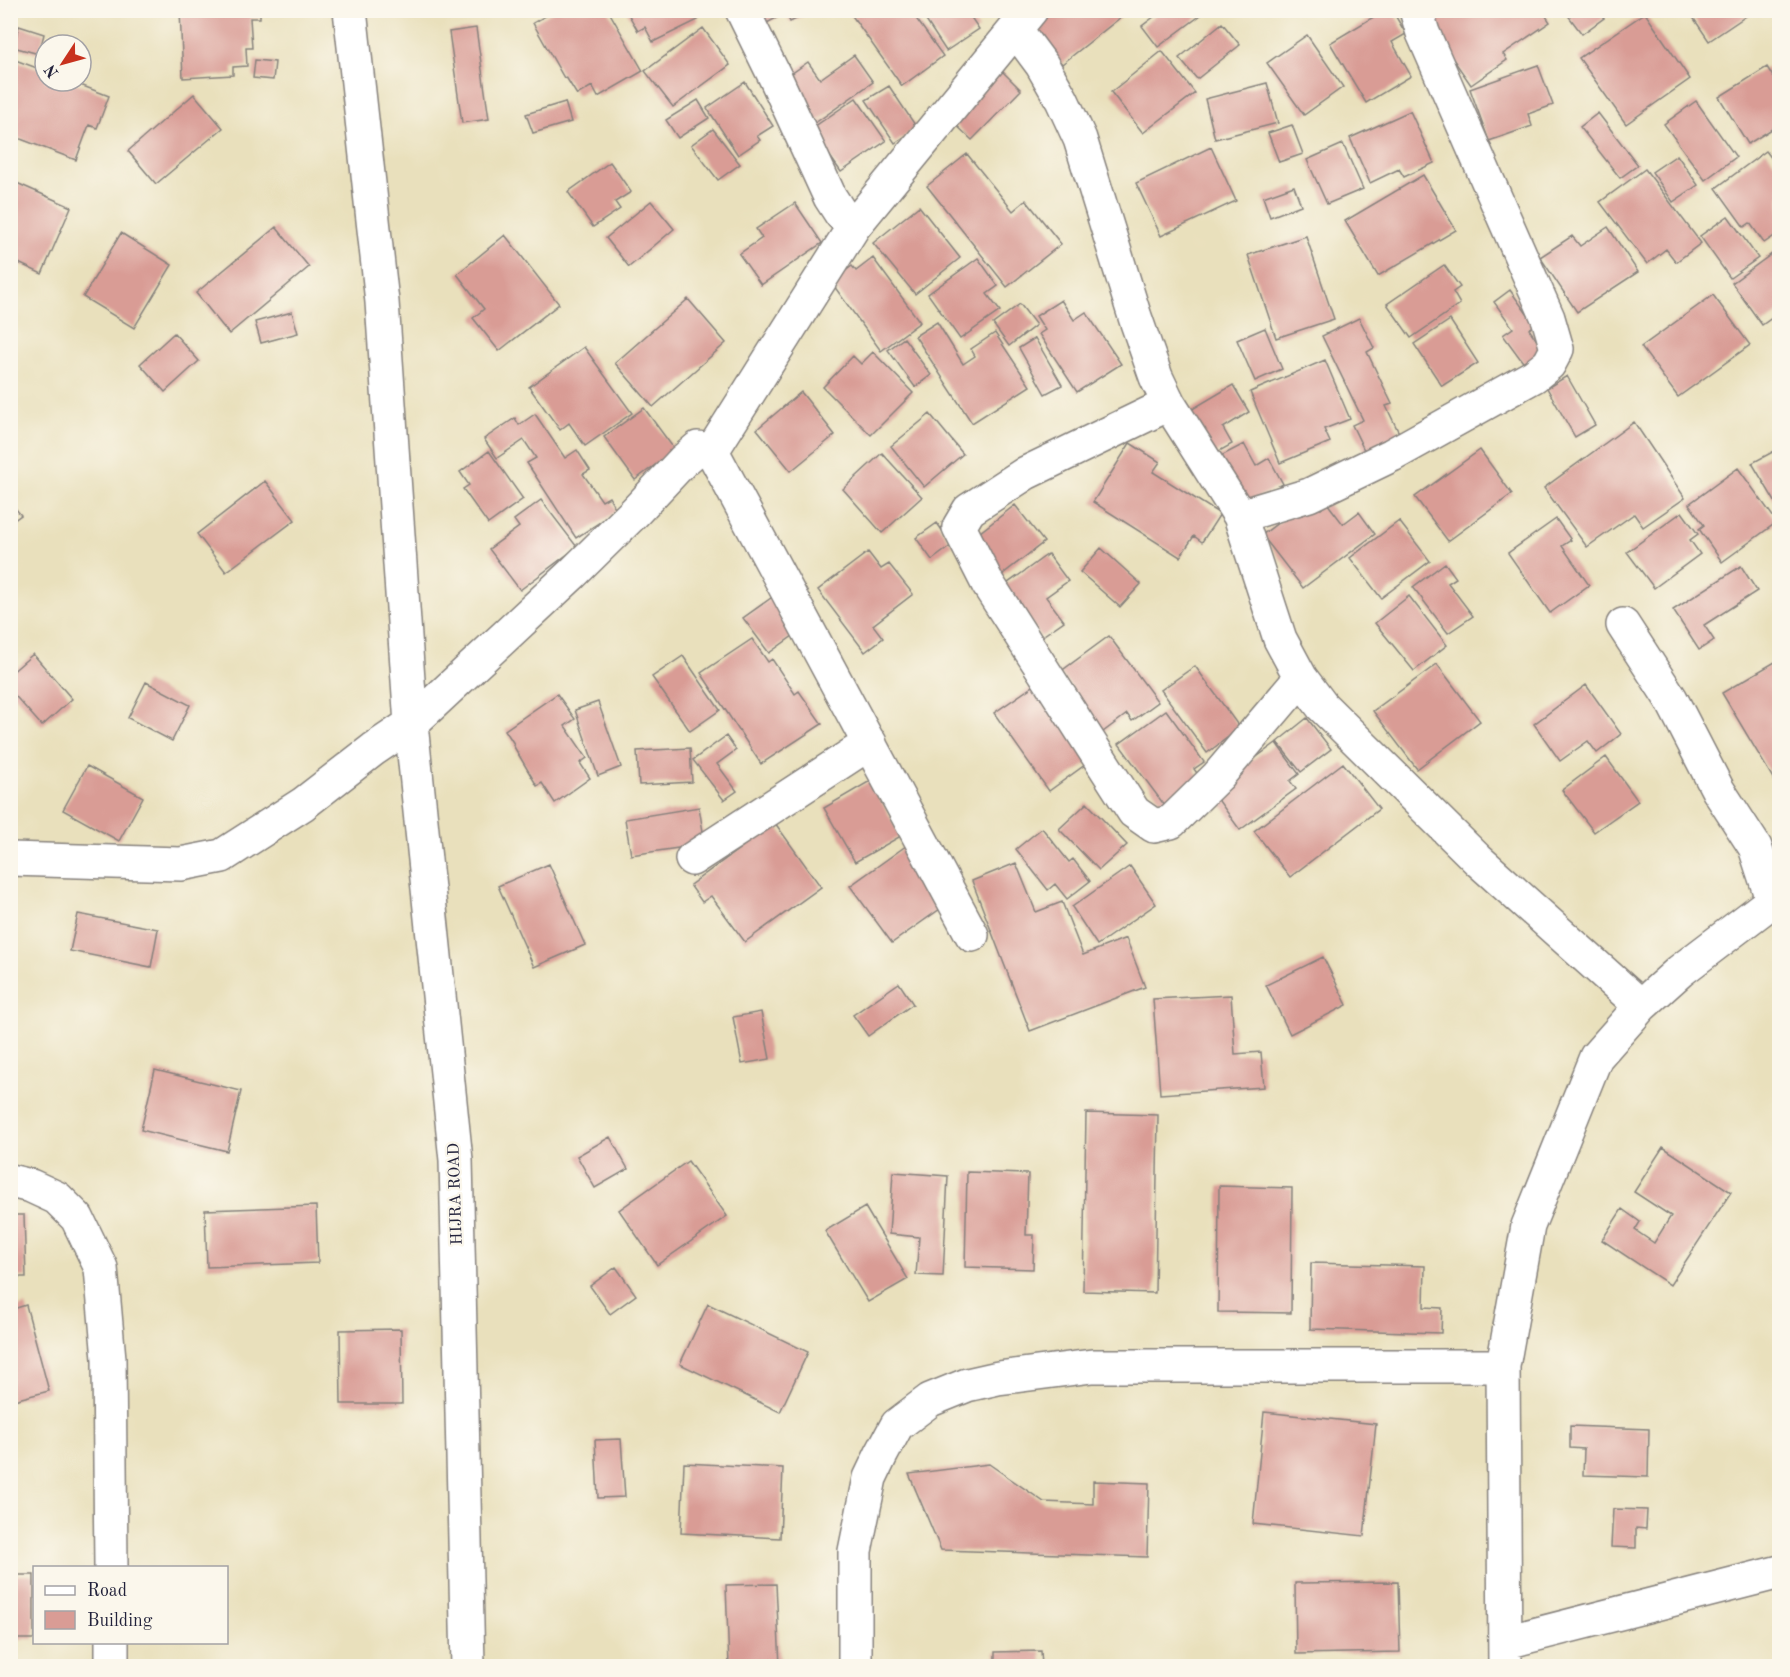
<svg xmlns="http://www.w3.org/2000/svg" width="1790" height="1677" font-family="'Old Standard TT',serif">
<style>
.building{fill:#d99c95}
.lines{fill:none;stroke-linecap:round;stroke-linejoin:round}
.street-casing{stroke:#86817c;stroke-width:36}
.street{stroke:#fff;stroke-width:33}
.labels{text-anchor:middle;dominant-baseline:central;stroke-width:5;stroke-linejoin:round;paint-order:stroke}
.street-label{font-size:16px;fill:#22223b;stroke:#fbf7ec}
</style>
<rect width="100%" height="100%" fill="#fbf7ec"/>
<filter id="ink" filterUnits="userSpaceOnUse"><feTurbulence type="fractalNoise" baseFrequency=".0167" numOctaves="2"/><feDisplacementMap in="SourceGraphic" scale="12" xChannelSelector="R" yChannelSelector="G"/><feConvolveMatrix kernelMatrix="1 2 1 2 8 2 1 2 1" color-interpolation-filters="sRGB"/></filter>
<filter id="wash" filterUnits="userSpaceOnUse"><feTurbulence type="fractalNoise" baseFrequency=".008" numOctaves="4" result="noise"/><feDisplacementMap in="SourceGraphic" scale="24" xChannelSelector="R" yChannelSelector="G"/><feGaussianBlur stdDeviation="1.35" result="paint"/><feColorMatrix in="noise" values="0 0 0 0 0 0 0 0 0 0 0 0 0 0 0 0 0 1.4 0 .05"/><feComposite in="paint" operator="in"/></filter>
<g filter="url(#wash)">
<rect width="100%" height="100%" fill="#e9e0bc"/>
<g id="blocks">
<path class="building" d="M180,10H260V18H250L252,48H246L247,66L233,67V75L183,78Z
M556,10H608L643,71L598,97L592,86L577,95L566,77L564,78L533,23Z
M626,10H693L698,20L653,42L645,27L638,31Z
M753,10H815L790,22L786,13L761,26Z
M848,10H910L943,56L902,86Z
M919,10H966L979,29L946,51Z
M1042,10H1124L1126,13L1062,64L1028,22Z
M1163,10H1204L1205,12L1158,47L1142,26Z
M1385,10H1392L1406,34L1392,42L1411,76L1366,103L1330,43Z
M1446,10H1542L1550,22L1503,54L1507,60L1471,85L1428,23Z
M1564,10H1598L1604,18L1582,34Z
M1688,10H1755L1709,41Z
M1645,13L1690,79L1626,124L1579,58Z
M1222,23L1240,45L1197,79L1179,58Z
M19,26L44,34L39,54L13,47Z
M476,28L489,119L462,123L449,32Z
M703,28L730,65L673,107L645,71Z
M1307,35L1343,87L1304,115L1267,63Z
M1162,51L1195,93L1143,133L1111,92Z
M854,55L873,82L815,123L784,79L808,62L820,79Z
M10,58L45,71V81H70L109,96L97,128L89,125L76,160L10,135Z
M255,60L275,62L273,80L253,78Z
M1538,65L1553,105L1528,114L1532,126L1489,141L1470,89Z
M1767,67L1780,88V124L1748,144L1719,97Z
M1002,71L1021,90L972,140L952,121Z
M745,82L773,126L757,136L760,140L738,155L707,108Z
M1267,83L1278,123L1215,139L1205,99Z
M889,86L917,128L895,143L866,100Z
M194,94L223,128L156,184L128,151Z
M856,98L886,141L841,172L811,129Z
M698,100L709,118L678,138L666,120Z
M1696,101L1736,157L1705,180L1664,124Z
M565,102L571,122L533,133L526,114Z
M1410,111L1434,163L1404,177L1399,169L1370,183L1350,138Z
M1598,113L1638,165L1620,178L1580,127Z
M1292,125L1303,154L1279,162L1268,133Z
M713,129L740,164L718,180L691,145Z
M1343,144L1363,189L1327,204L1307,160Z
M1211,147L1236,201L1161,236L1136,183Z
M1766,151L1780,169V232L1764,243L1750,223L1744,227L1716,188Z
M967,154L1013,211L1026,200L1061,244L1007,287L927,186Z
M1677,155L1698,185L1673,202L1652,172Z
M610,162L631,192L615,202L620,209L593,227L568,192Z
M1645,169L1701,243L1676,262L1666,249L1647,264L1600,202Z
M1423,175L1456,230L1378,276L1345,221Z
M10,180L71,207L42,274L10,259Z
M1294,186L1301,205L1270,217L1263,197Z
M651,201L674,229L629,267L606,238Z
M795,203L822,243L761,285L739,254L762,238L756,229Z
M919,206L960,258L915,294L873,243Z
M1728,216L1758,258L1730,278L1700,236Z
M276,227L309,267L229,334L196,293Z
M1608,227L1638,272L1577,312L1540,257L1572,236L1580,246Z
M121,233L172,265L134,328L83,297Z
M505,235L559,304L499,351L473,318L484,309L457,274Z
M1306,236L1334,319L1276,338L1248,255Z
M1780,248V312L1762,325L1732,283Z
M873,258L920,322L881,351L831,282L852,266L856,271Z
M978,258L998,286L987,294L1000,311L960,339L928,294Z
M1444,265L1460,287L1453,292L1460,304L1411,338L1387,304Z
M1510,290L1535,325L1529,329L1544,351L1525,365L1503,335L1513,328L1494,302Z
M1713,295L1750,345L1678,397L1641,347Z
M688,299L726,343L653,407L615,363Z
M1061,300L1074,320L1086,312L1121,364L1077,392L1039,334L1045,330L1036,316Z
M1020,304L1036,325L1009,346L993,324Z
M292,312L298,333L261,343L255,322Z
M1359,318L1374,348L1367,352L1392,404L1386,406L1400,435L1365,452L1352,425L1363,420L1322,336Z
M1450,320L1478,363L1442,386L1414,344Z
M937,322L963,364L975,356L971,349L995,333L1030,386L972,423L915,336Z
M1265,328L1282,369L1255,381L1237,340Z
M174,333L199,361L165,392L140,364Z
M904,338L931,375L915,387L888,350Z
M1035,338L1062,385L1045,394L1019,348Z
M584,347L632,413L585,446L569,423L560,430L529,387Z
M873,352L913,393L871,435L823,387L853,356L861,364Z
M1325,360L1350,419L1324,429L1330,442L1280,463L1250,392Z
M1567,376L1595,425L1575,437L1547,388Z
M1233,385L1249,412L1223,428L1232,444L1214,454L1189,411Z
M801,392L835,435L791,471L757,429Z
M644,408L675,450L635,480L604,437Z
M535,414L565,458L577,450L590,470L583,474L602,501L609,497L617,511L576,538L527,463L536,458L524,440L497,458L484,439L515,418L519,425Z
M930,414L963,454L924,487L891,446Z
M1634,422L1685,498L1643,527L1634,514L1587,547L1544,488Z
M1130,443L1160,462L1153,472L1220,514L1202,542L1194,536L1180,557L1093,502Z
M1244,444L1256,466L1269,458L1283,484L1243,505L1217,458Z
M1780,448V510L1752,463Z
M1480,450L1512,494L1448,541L1415,497Z
M489,451L523,499L488,524L463,489L469,485L460,472Z
M882,453L922,497L882,533L843,489Z
M1738,468L1777,522L1722,562L1699,529L1704,525L1689,504Z
M265,481L295,520L226,572L197,534Z
M1312,497L1321,509L1327,503L1343,524L1359,512L1375,534L1303,588L1262,535Z
M541,500L577,547L520,590L489,549L519,527L514,520Z
M10,502L21,515L10,523Z
M1015,505L1044,542L999,577L970,540Z
M1682,512L1698,534L1690,540L1700,554L1654,588L1627,552Z
M1556,519L1571,540L1562,546L1589,585L1550,613L1508,553Z
M1399,521L1430,561L1381,598L1350,558Z
M937,523L952,545L932,560L916,538Z
M1101,548L1141,584L1120,607L1080,572Z
M868,552L881,569L889,564L913,594L873,625L883,638L865,652L818,590Z
M1048,554L1068,581L1046,597L1064,621L1041,637L1004,586Z
M1445,563L1456,578L1448,583L1473,616L1448,633L1413,587Z
M1741,566L1757,591L1704,625L1714,640L1699,650L1673,610Z
M778,593L804,628L769,653L743,618Z
M1409,596L1447,645L1414,671L1375,623Z
M1109,636L1158,702L1132,721L1127,714L1103,732L1060,672Z
M752,639L768,662L772,659L795,694L799,691L822,724L761,764L701,673Z
M33,654L72,699L42,726L10,690V674Z
M683,656L720,710L690,731L652,677Z
M1780,659V790L1722,693Z
M1437,664L1480,721L1417,769L1373,711Z
M1195,666L1240,728L1207,753L1161,690Z
M146,682L190,705L172,741L128,718Z
M1039,682L1093,759L1049,791L994,713Z
M1586,685L1621,734L1597,753L1588,741L1560,761L1534,724Z
M557,694L575,719L565,726L587,758L580,763L590,778L555,803L542,783L537,786L513,745L514,744L505,730Z
M598,702L621,767L598,776L575,710Z
M1166,710L1204,762L1194,769L1201,779L1165,806L1119,744Z
M1307,718L1331,749L1301,772L1277,742Z
M726,736L736,750L717,764L737,791L724,800L693,760Z
M1276,743L1299,774L1290,781L1296,789L1240,830L1211,790Z
M690,748L692,782L639,785L637,751Z
M1606,757L1638,801L1594,832L1562,790Z
M1343,763L1379,809L1290,877L1254,831Z
M87,766L143,797L119,841L63,810Z
M870,781L901,836L855,862L824,808Z
M1087,803L1127,845L1099,870L1059,829Z
M699,807L705,844L631,855L625,819Z
M775,823L821,887L745,942L711,896L702,902L690,885Z
M1042,828L1069,862L1073,859L1090,881L1067,899L1055,884L1048,890L1016,849Z
M910,843L947,904L892,943L850,886Z
M1016,863L1036,912L1062,902L1083,955L1126,938L1145,987L1030,1031L972,881Z
M549,864L585,945L534,967L498,886Z
M1130,866L1156,904L1097,945L1072,907Z
M78,914L158,929L151,967L70,951Z
M1323,957L1347,1005L1290,1034L1266,985Z
M899,983L913,1004L868,1036L853,1015Z
M1231,995L1235,1054L1261,1052L1264,1087L1160,1094L1153,999Z
M761,1012L770,1059L742,1064L733,1017Z
M155,1070L241,1091L227,1151L141,1130Z
M1086,1113L1158,1115L1155,1293L1083,1291Z
M610,1137L628,1169L595,1188L577,1156Z
M1663,1147L1731,1192L1670,1285L1602,1240L1622,1209L1640,1222L1635,1230L1654,1243L1671,1216L1634,1192Z
M688,1161L727,1216L657,1265L619,1210Z
M893,1172L948,1176L943,1276L916,1275L919,1237L889,1234Z
M967,1172L1028,1174L1026,1235H1034L1033,1269L965,1267Z
M1219,1186L1292,1188L1291,1313L1218,1312Z
M316,1206L318,1263L207,1267L205,1210Z
M865,1207L908,1279L868,1302L825,1231Z
M10,1215H24L26,1277H10Z
M1311,1263L1425,1266L1424,1307L1442,1308L1441,1333L1310,1329Z
M616,1267L636,1295L610,1314L590,1286Z
M708,1304L808,1352L780,1412L680,1364Z
M26,1305L49,1391L10,1401V1310Z
M401,1329L402,1404H341L340,1330Z
M1264,1412L1376,1424L1364,1536L1253,1524Z
M1570,1426L1649,1429L1648,1477L1583,1475L1584,1449L1570,1448Z
M621,1439L625,1497L598,1498L595,1440Z
M684,1463L783,1468L780,1538L681,1533Z
M989,1464L1044,1502L1093,1504V1481L1149,1483L1147,1557L941,1550L909,1474Z
M1613,1509L1647,1510L1646,1529L1636,1528V1548L1611,1547Z
M10,1575H34V1639H10Z
M1398,1582L1400,1652L1296,1654L1295,1583Z
M776,1584L780,1666H729L726,1585Z
M1041,1651L1042,1666H995V1652Z"/>
</g>
</g>
<g filter="url(#ink)">
<use href="#blocks" fill-opacity="0" stroke="#86817c" stroke-width="1.5"/>
<g class="lines">
<defs>
<path id="street" d="M350,10L382,302L411,724L456,1160L468,1666
M742,10L775,77L830,197L841,214L854,226
M1016,30L1042,65L1062,100L1080,139L1135,317L1156,377L1169,404L1240,516L1280,639L1301,678L1322,706L1478,860L1641,1006
M1169,404L1026,473L969,510L959,527L988,584L1134,812L1154,826L1171,822L1218,776L1301,678
M712,451L972,935
M1240,516L1309,495L1392,455L1534,376L1549,364L1557,349L1548,318L1423,33L1416,10
M1623,625L1671,699L1718,790L1755,847L1772,899
M10,859L181,864L222,856L303,804L374,749L411,724L572,574L634,513L683,461L698,448L712,451L854,226L1031,10
M692,859L870,743
M10,1181L31,1186L57,1198L77,1218L101,1268L109,1359L111,1568
M112,1642V1666
M1506,1642L1780,1572
M855,1666V1551L870,1478L881,1455L897,1425L930,1400L967,1385L998,1378L1092,1366H1503
M1505,1666L1503,1366L1528,1226L1596,1057L1641,1006L1680,971L1780,895"/>
</defs>
<use href="#street" class="street-casing"/>
<use href="#street" class="street"/>
</g>
</g>
<g class="labels">
<g class="street-label">
<text transform="translate(456 1194) rotate(-92)">HIJRA ROAD</text>
</g>
</g>
<rect width="1790" height="1677" fill="none" stroke="#fbf7ec" stroke-width="36"/>
<rect x="33" y="1566" width="195" height="78" fill="#fbf7ec" stroke="#a4a2a5" stroke-width="1.5"/>
<rect x="45" y="1586" width="30" height="9" fill="#ffffff" stroke="#a4a2a5" stroke-width="1.5"/>
<text x="87" y="1596" font-size="18" fill="#22223b">Road</text>
<rect x="45" y="1611" width="30" height="18" fill="#d99c95" stroke="#a4a2a5" stroke-width="1.5"/>
<text x="87" y="1626" font-size="18" fill="#22223b">Building</text>
<g transform="translate(63 63) rotate(234)"><circle r="28" fill="#fbf7ec" stroke="#a4a2a5" stroke-width="1.5"/>
<path d="M0-4.5L10 22L0 15L-10 22Z" fill="#c8321e"/>
<text y="-9" font-size="16" font-weight="bold" text-anchor="middle" fill="#22223b">N</text>
</g>
</svg>
